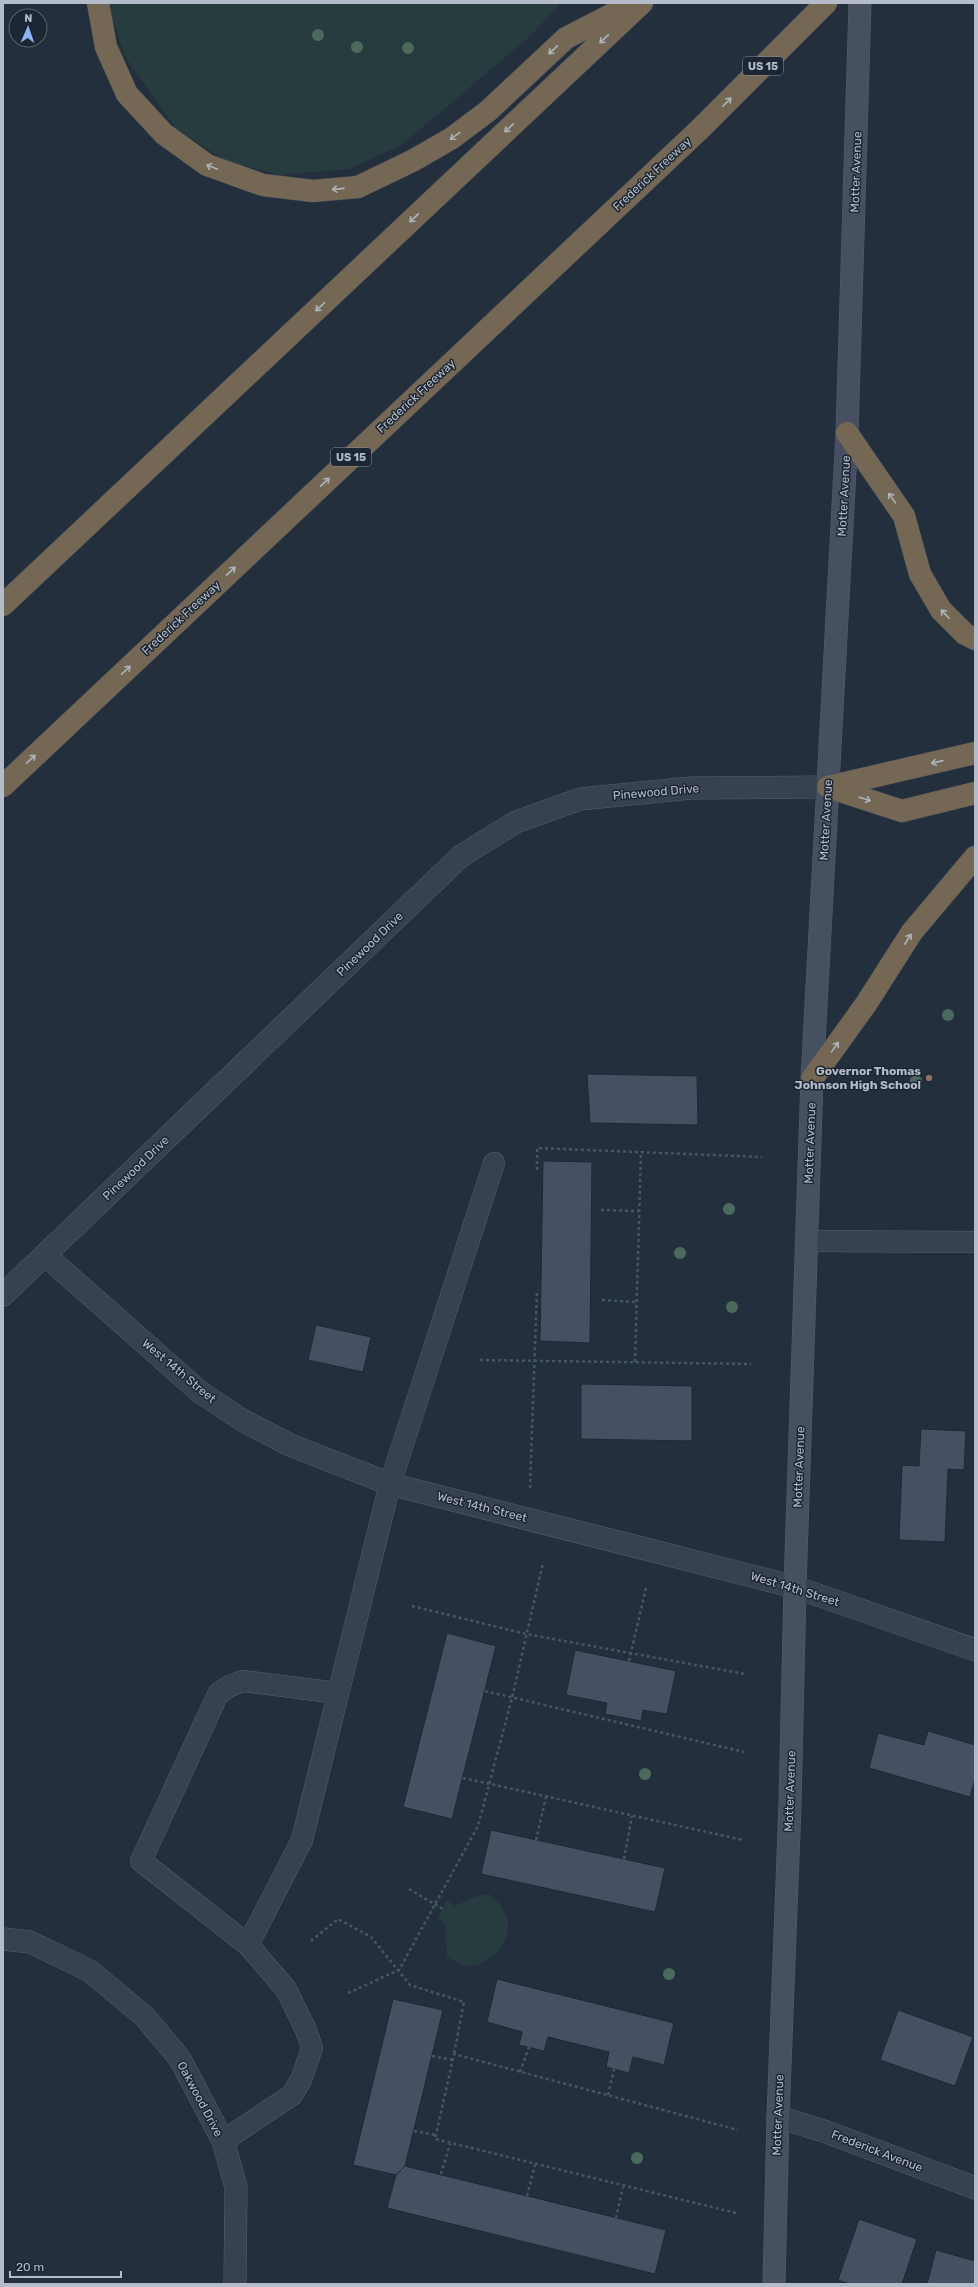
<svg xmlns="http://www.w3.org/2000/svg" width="978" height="2287" font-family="Rubik,sans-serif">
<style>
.green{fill:#263c3f}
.building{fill:#455162;stroke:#1f2835}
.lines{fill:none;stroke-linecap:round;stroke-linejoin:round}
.service-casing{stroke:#565f6c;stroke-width:22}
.minor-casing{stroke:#565f6c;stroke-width:23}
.secondary-casing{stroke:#565f6c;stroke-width:23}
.motorway-casing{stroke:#434c59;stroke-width:23}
.path{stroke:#44595c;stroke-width:2.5;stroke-dasharray:3 3;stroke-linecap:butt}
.service{stroke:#38414e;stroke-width:21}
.minor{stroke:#38414e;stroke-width:22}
.secondary{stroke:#465061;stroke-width:22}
.motorway{stroke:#746855;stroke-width:22}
.tree{fill:#4b6a5d}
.oneway{stroke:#aeb4bd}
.education-dot{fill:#8d6e63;stroke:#1d2633;stroke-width:1.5}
.labels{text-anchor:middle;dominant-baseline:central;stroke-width:3;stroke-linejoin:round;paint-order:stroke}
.shield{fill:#1d2633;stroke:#878f9c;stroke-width:1}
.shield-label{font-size:11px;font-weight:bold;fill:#b4bcc9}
.street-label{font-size:12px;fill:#b4bcc9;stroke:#1d2633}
.poi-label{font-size:12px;font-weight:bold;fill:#b4bcc9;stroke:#1d2633;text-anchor:end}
</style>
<rect width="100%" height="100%" fill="#242f3e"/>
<path class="green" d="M110,3H561L529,37L403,144L350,169L279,175L224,160L176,129L126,58L112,18Z
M489,1894C497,1901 506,1910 508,1921C511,1942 490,1965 470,1966C463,1966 454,1960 447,1957L445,1924L438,1919L446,1900L455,1906L474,1897Z"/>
<path class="building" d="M587,1074L697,1076L698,1125L590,1123Z
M543,1161L592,1162L590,1343L540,1341Z
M316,1325L371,1337L363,1372L308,1360Z
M581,1384L692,1386V1441L581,1439Z
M921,1429L966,1431L964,1470L948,1469L945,1542L899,1540L902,1465L919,1466Z
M447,1633L496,1646L452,1819L403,1807Z
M575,1650L676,1671L667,1714L643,1710L641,1721L605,1714L607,1703L566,1695Z
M928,1731L975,1745V1779L970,1797L869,1768L878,1733L924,1745Z
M491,1830L665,1868L655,1912L481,1874Z
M497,1979L674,2023L664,2065L633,2057L629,2073L606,2067L609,2052L548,2037L544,2051L519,2045L522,2032L487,2022Z
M393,1999L443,2010L405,2166L396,2175L353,2165Z
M898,2010L973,2037L955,2086L880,2060Z
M405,2166L666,2230L655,2274L387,2208L396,2175Z
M859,2219L917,2239L902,2284H850L838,2280Z
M936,2250L975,2261V2284H927Z"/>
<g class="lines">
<defs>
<path id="service" d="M807,1241L975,1242
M248,1945L302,1840L390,1484L494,1163
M223,2141L292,2095L301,2080L312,2048L306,2030L286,1989L248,1945L141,1861L218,1694L230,1686L243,1681L338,1693"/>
<path id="minor" d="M45,1255L200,1392L242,1420L290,1445L390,1484L795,1587L975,1650
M3,1295L461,856L516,822L580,799L691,788L828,787
M3,1939L30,1942L90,1971L145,2017L180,2059L223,2141L236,2187L235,2284
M778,2117L824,2131L975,2188"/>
<path id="secondary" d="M774,2284L778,2117L790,1805L795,1587L812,1079L847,433L860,3"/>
<path id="motorway" d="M98,3L106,47L127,94L164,134L207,165L263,185L313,191L358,187L414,160L452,138L488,111L566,38L630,5
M847,433L904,516L920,574L941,610L965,634L975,639
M3,605L642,3
M3,786L700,129L826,3
M828,787L902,811L975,793
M828,787L975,753
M812,1079L866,1004L912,932L975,857"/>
</defs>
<use href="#service" class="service-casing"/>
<use href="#minor" class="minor-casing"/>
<use href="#secondary" class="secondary-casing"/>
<use href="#motorway" class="motorway-casing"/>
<path class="path" d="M537,1170V1148L762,1157
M601,1210L639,1211
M602,1300L637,1302
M480,1360L751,1364
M635,1362L641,1151
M530,1488L537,1290
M412,1606L526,1634L745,1674
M629,1661L646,1588
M485,1691L744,1752
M463,1778L743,1840
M536,1840L546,1797
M624,1859L632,1816
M409,1889L443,1909
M311,1941L338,1919L371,1937L410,1985L464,2002L454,2054
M348,1993L399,1970L478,1826L512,1698L543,1563
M432,2056L453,2060
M520,2072L529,2047
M608,2095L614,2069
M414,2131L436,2135
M441,2174L450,2144
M527,2196L535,2165
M736,2213L435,2139L454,2054L738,2130
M616,2218L623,2187"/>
<use href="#service" class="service"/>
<use href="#minor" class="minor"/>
<use href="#secondary" class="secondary"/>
<use href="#motorway" class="motorway"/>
</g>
<g class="tree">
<circle cx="318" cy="35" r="6"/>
<circle cx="357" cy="47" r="6"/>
<circle cx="408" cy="48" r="6"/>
<circle cx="948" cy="1015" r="6"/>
<circle cx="916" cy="1081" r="6"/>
<circle cx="729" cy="1209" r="6"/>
<circle cx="680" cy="1253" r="6"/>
<circle cx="732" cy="1307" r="6"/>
<circle cx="645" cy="1774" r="6"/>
<circle cx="669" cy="1974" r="6"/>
<circle cx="637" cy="2158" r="6"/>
</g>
<defs><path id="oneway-shaft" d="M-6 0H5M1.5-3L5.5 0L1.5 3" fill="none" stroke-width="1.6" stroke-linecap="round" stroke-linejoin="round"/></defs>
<g class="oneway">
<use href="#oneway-shaft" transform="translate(604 39) rotate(137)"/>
<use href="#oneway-shaft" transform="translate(553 50) rotate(137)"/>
<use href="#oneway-shaft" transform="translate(727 102) rotate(-45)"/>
<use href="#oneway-shaft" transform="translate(509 128) rotate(137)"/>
<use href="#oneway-shaft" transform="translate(455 136) rotate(144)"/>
<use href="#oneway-shaft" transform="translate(212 167) rotate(-158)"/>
<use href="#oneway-shaft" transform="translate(338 189) rotate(174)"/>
<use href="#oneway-shaft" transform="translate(414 218) rotate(137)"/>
<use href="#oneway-shaft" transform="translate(320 307) rotate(137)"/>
<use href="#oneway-shaft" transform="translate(325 482) rotate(-43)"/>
<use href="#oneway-shaft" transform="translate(892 498) rotate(-125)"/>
<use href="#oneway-shaft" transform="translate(231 571) rotate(-43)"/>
<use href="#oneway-shaft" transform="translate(945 614) rotate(-134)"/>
<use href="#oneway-shaft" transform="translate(126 670) rotate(-43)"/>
<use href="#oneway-shaft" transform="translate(31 759) rotate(-43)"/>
<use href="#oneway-shaft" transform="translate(937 762) rotate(167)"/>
<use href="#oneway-shaft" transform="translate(865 799) rotate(18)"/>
<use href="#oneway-shaft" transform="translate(908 939) rotate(-58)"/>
<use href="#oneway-shaft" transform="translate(835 1047) rotate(-54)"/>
</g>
<circle class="education-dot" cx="929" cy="1078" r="4"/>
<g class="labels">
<g class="shield">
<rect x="743" y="57" width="40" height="18" rx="3"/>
<rect x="331" y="448" width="40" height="18" rx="3"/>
</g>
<g class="shield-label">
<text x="763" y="66">US 15</text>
<text x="351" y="457">US 15</text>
</g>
<g class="street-label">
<text transform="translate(856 172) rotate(-88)">Motter Avenue</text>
<text transform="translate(652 174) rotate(-43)">Frederick Freeway</text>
<text transform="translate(416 396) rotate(-43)">Frederick Freeway</text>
<text transform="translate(844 496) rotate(-87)">Motter Avenue</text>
<text transform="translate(181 618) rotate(-43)">Frederick Freeway</text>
<text transform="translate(656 792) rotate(-5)">Pinewood Drive</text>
<text transform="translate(826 820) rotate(-87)">Motter Avenue</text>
<text transform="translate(370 944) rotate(-44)">Pinewood Drive</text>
<text transform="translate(810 1143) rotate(-88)">Motter Avenue</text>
<text transform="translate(136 1168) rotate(-44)">Pinewood Drive</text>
<text transform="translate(179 1371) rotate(40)">West 14th Street</text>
<text transform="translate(799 1467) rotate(-88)">Motter Avenue</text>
<text transform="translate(482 1507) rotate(14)">West 14th Street</text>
<text transform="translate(795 1589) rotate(17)">West 14th Street</text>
<text transform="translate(790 1791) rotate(-88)">Motter Avenue</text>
<text transform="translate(200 2099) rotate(62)">Oakwood Drive</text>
<text transform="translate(778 2115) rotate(-88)">Motter Avenue</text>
<text transform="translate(877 2151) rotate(21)">Frederick Avenue</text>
</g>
<g class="poi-label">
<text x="921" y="1071">Governor Thomas<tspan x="921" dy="14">Johnson High School</tspan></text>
</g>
</g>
<rect width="978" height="2287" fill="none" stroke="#b4bcc9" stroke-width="8"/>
<g transform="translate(28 28) rotate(2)"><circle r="19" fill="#1d2633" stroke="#59626f"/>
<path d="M0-3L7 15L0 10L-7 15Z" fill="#8ab4f8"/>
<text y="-6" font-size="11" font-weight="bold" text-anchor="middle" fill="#b4bcc9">N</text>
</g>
<path d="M10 2271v6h111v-6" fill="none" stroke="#b4bcc9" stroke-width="2"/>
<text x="16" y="2271" font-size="12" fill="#b4bcc9" stroke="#1d2633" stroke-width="3" paint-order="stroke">20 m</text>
</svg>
